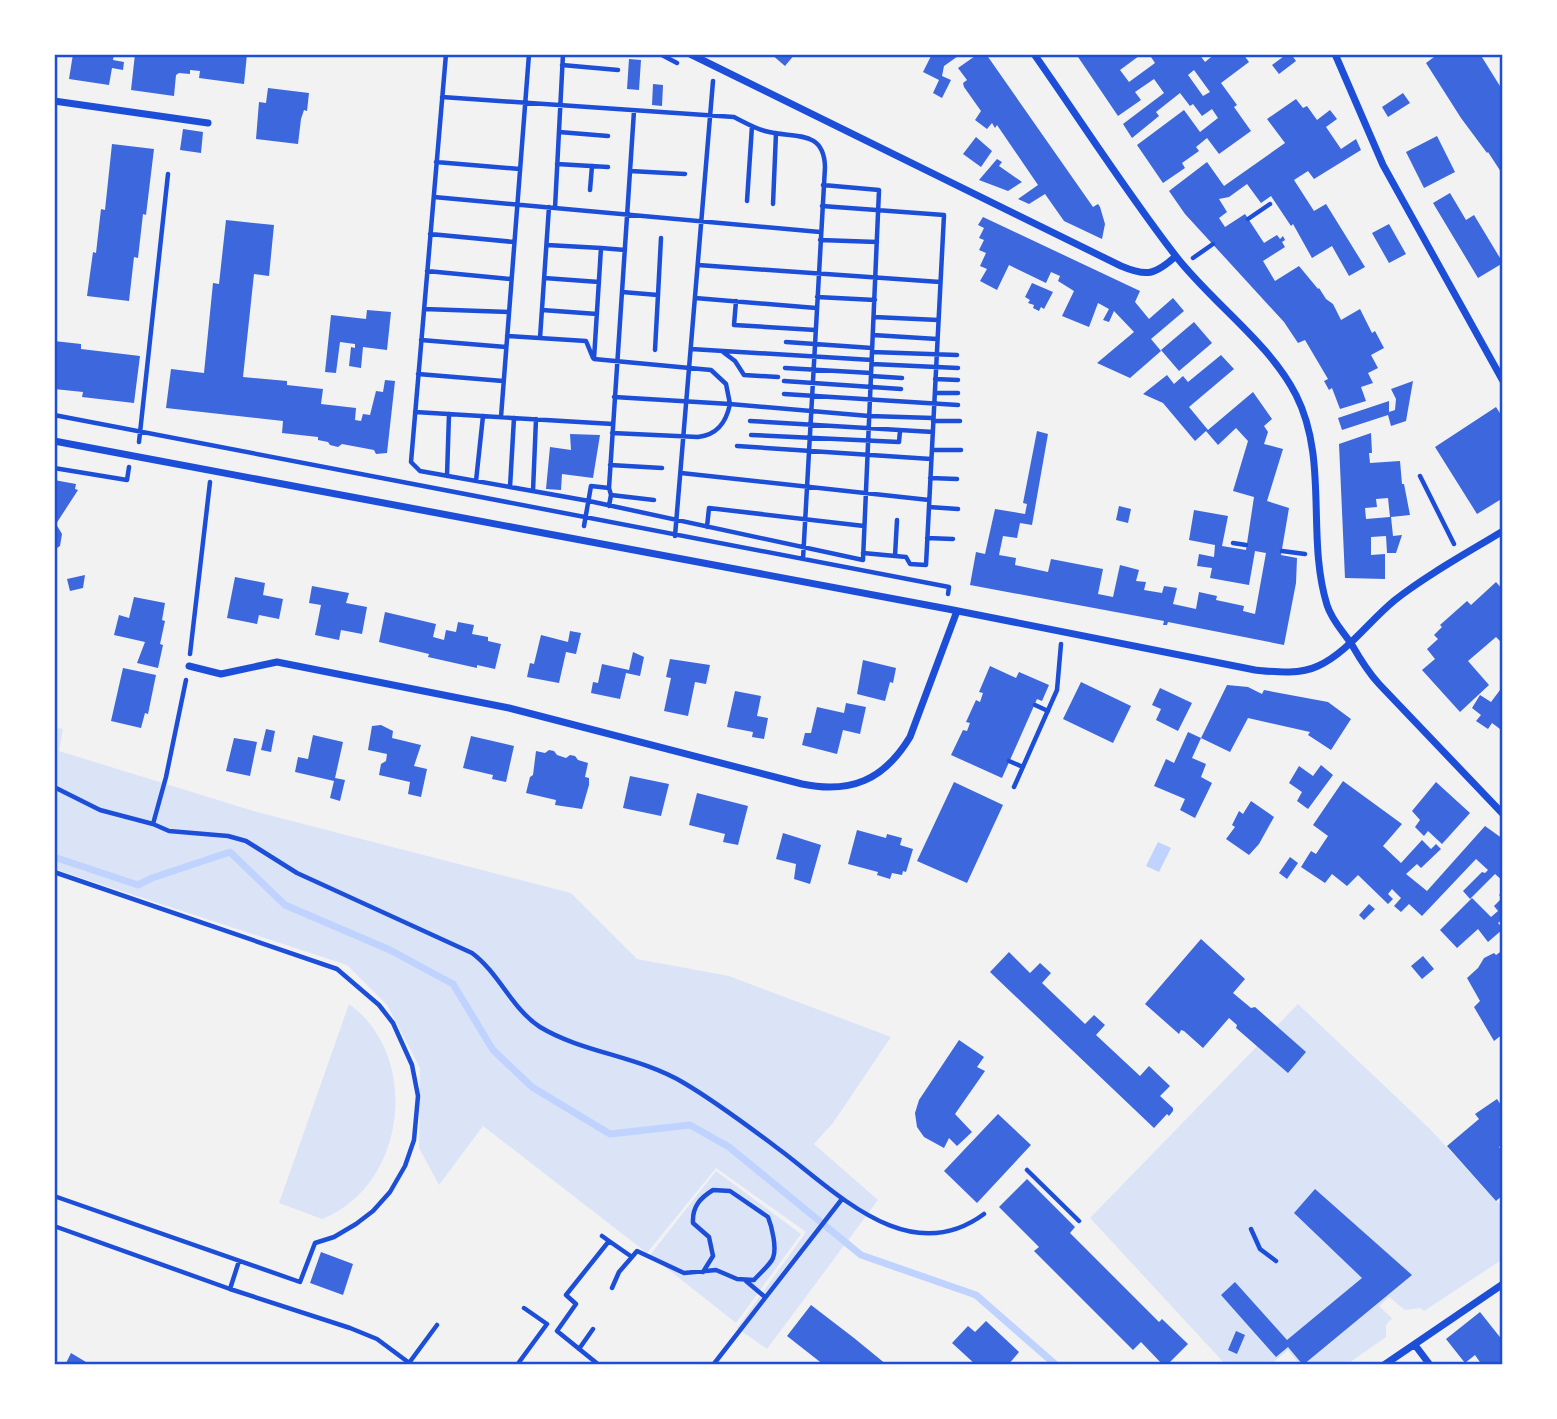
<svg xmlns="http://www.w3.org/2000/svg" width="1557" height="1419" font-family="'Titillium Web',sans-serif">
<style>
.green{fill:#dbe4f7}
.water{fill:#bfd3fe}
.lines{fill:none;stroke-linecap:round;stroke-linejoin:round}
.stream{stroke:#bfd3fe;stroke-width:7}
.building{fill:#3d67dc;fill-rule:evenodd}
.path{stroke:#1d4ed8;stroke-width:4.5}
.minor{stroke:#1d4ed8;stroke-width:7}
.neatline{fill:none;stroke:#1d4ed8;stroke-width:2.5}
</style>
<rect width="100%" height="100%" fill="#f2f2f2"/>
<path class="green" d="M54,727L63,729L59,751L257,812L571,893L637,959L729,976L891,1037L833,1123L814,1144L878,1200L767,1349L737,1328L806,1232L716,1168L647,1253L483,1126L439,1185L419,1148L420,1068L387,1005L347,965L54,869Z
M349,1004C422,1056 406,1187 322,1219L279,1203Z
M1298,1004L1430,1129L1503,1208V1259L1424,1311L1420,1308L1405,1310L1389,1297L1379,1306L1392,1318L1386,1325V1337L1346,1365H1300L1288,1350L1270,1365H1226L1090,1218Z
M716,1171L801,1234L736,1323L650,1255Z"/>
<path class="water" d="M1158,842L1171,848L1159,872L1146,866Z"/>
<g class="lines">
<path class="stream" d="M54,857L138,885L152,878L230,852L285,905L390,950L453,984L493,1050L532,1087L610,1134L690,1125L729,1147L861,1255L976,1295L1056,1365"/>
</g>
<path class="building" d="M73,54H114L113,60L124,62L123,70L112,68L109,85L69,79Z
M135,54H247L244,84L199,78L200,71L190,70V74L179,73L176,75L174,96L131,90Z
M771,54H795L785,66Z
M932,54H961L944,66L942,76L951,80L942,98L933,93L939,80L923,72Z
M978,54H986L1093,207L1098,204L1100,207L1105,224L1102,239L1064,221L1045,194L1029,204L1018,199L1038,185L997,125L995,128L992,123L987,129L975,120L981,111L964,87L963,83L967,80L958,68Z
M1076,54H1138L1139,56L1120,70L1129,82L1155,63L1149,54H1199L1205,62L1215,54H1243L1249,62L1221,83L1237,105L1234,107L1251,131L1219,154L1207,138L1196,147L1199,151L1182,163L1185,168L1163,183L1137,145L1184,110L1200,132L1218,118L1212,109L1202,116L1193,104L1190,106L1180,93L1156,112L1159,116L1132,138L1123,124L1164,93L1154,79L1135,92L1141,100L1118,116ZM1194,70L1210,92L1203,96L1188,75Z
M1287,54H1291L1296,61L1279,74L1272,65Z
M1432,54H1480L1503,91V175L1488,152L1487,153L1461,118L1426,63L1434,57Z
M629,59L641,60L639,90L627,89Z
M653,84L663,85L662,106L652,105Z
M268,88L309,93L307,111L304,110L301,119L298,144L256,139L259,102L266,103Z
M1403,93L1410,103L1388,117L1382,107Z
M1296,99L1303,108L1307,106L1317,120L1330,110L1337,119L1326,127L1341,149L1356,139L1361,150L1314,179L1308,171L1294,180L1314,211L1326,204L1365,267L1349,276L1332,246L1312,258L1293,224L1291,226L1271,196L1261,203L1247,184L1229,197L1219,199L1227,212L1219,218L1225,227L1245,214L1264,243L1277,235L1280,239L1283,236L1285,240L1282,242L1285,247L1263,261L1275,281L1299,266L1318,289L1319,288L1326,299L1333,304L1341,320L1360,309L1372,333L1375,331L1384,348L1371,355L1378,368L1368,373L1373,383L1361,387L1366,401L1340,409L1332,388L1329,390L1324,381L1328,379L1305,340L1298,343L1284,322L1185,214L1169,191L1207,162L1224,186L1285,143L1267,119Z
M183,129L203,132L201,153L180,150Z
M1437,136L1455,172L1424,188L1406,152Z
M976,137L992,151L981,167L963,154Z
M112,144L154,149L146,215L143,214L138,258L134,257L129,301L87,296L93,252L96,253L101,209L105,210Z
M997,159L1002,162L999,166L1022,182L1008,191L979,180Z
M1450,193L1466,220L1474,215L1503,263L1478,278L1433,203Z
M983,217L1140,291L1135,302L1149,319L1173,298L1184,311L1151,339L1161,351L1130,378L1097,363L1134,332L1114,311L1109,322L1103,320L1109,309L1098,303L1089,327L1062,316L1074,291L1058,281L1060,276L1051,272L1046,283L1009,265L997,290L980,281L987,269L980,266L986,253L979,250L984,240L979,238L984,228L978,225Z
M226,220L274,225L269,276L254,274L243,377L287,381V385L323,389L321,404L356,408L355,420L361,421L363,414L370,415L376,391L383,392L385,380L395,381L387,453L376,454L374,450L342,444L338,447L330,445L328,442L318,440V437L282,433L283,421L166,408L171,369L204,373L213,283L219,284Z
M1389,224L1406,254L1389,263L1372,233Z
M1032,283L1053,292L1044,309L1041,307L1039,311L1033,308L1034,305L1028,303L1030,300L1025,297Z
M367,310L391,312L387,350L363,347L361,368L349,366L351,347L355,348V344L340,342L336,373L325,372L331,315L366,319Z
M1194,322L1212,343L1179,371L1161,350Z
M54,341L81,344V349L140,356L134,403L82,397L83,392L54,389Z
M1221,355L1234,369L1189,407L1208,430L1253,392L1272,419L1264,426L1268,432L1264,444L1283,449L1267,501L1289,508L1281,555L1297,558L1296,583L1284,645L1168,622L1167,625H1163L1164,621L970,585L976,552L985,554L995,509L1025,514L1027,504L1023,503L1037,431L1048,434L1032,525L1020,523L1017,538L1003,536L999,555L1016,558L1015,565L1048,572L1051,559L1103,569L1098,594L1113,597L1120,565L1139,570L1136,581L1146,582L1144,590L1162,593L1164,586L1177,588L1173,604L1196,609L1199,592L1217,596L1216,600L1244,606L1243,611L1255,614L1266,553L1255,551L1249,585L1210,578L1212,568L1197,566L1199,554L1214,557L1215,545L1189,540L1194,510L1228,516L1222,546L1246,550L1254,497L1233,491L1248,441L1236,428L1218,445L1206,431L1195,441L1163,403L1143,394L1167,375L1174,384L1183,376L1188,382Z
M1413,381L1406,421L1391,426L1388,415L1342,430L1338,418L1389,401V412L1395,410L1396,399L1391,389Z
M1496,407L1503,418V498L1477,514L1435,447Z
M1371,433L1372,453H1369L1370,463L1400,461L1402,484H1404L1410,515L1391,517L1393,536L1402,535L1396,553H1387L1386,536L1371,537V555L1385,554V579L1345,578L1339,444ZM1388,498L1390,517L1366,519L1365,508L1377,507L1376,499Z
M570,434L600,435L593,478L562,474L561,490L546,489L550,447L571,450Z
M54,480L76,484L75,489L78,490L56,524L62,534L60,546L54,550Z
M1119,506L1131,509L1128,523L1116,520Z
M85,575L83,588L70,591L67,579Z
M235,577L265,583L263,595L283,599L279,619L259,615L257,624L227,618Z
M1496,582L1503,590V639L1500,641L1496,637L1468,661L1489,685L1460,712L1422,670L1435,659L1427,649L1438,639L1434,635L1442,627L1440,625L1467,601L1471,605Z
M312,586L349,593L346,603L367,607L362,634L341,630L339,640L315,635L321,605L309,603Z
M134,597L165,603L162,620L165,621L160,644L163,645L158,668L137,663L145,642L114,635L119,615L129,618Z
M385,612L436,624L433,637L444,640L446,630L456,632L458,622L474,625L472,634L488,637V641L501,644L495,669L477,665V668L428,657L429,654L379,642Z
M570,631L581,633L576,654L566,652L559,683L527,677L530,663L534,664L541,635L568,642Z
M633,652L644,657L640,676L626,673L620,699L591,693L593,682L598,683L602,664L629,670Z
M670,659L710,665L706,684L695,682L688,716L664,711L671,678L666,677Z
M863,660L896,668L893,683L890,682L885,701L857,694Z
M990,666L1016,678L1019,672L1049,685L1042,701L1037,699L1002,778L951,755L963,730L967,731L970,723L966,722L976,700L980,702L983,693L979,692Z
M123,668L156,675L148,714L145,713L141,728L111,721Z
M1081,682L1131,706L1113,743L1063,719Z
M1227,685L1248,687L1262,694L1264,690L1328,702L1351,719L1331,750L1308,735L1310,732L1248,718L1230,752L1201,738Z
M1160,688L1192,703L1178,731L1156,720L1161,709L1152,705Z
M1500,690L1503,691V725L1500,729L1492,723L1488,729L1476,721L1481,715L1472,708L1480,695L1491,702Z
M735,691L761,696L757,716L768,718L764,739L752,737L753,732L727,727Z
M846,703L866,707L860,734L843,730L837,754L802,745L805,733H811L817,707L844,713Z
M381,725L393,731L392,738L421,745L414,766L427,769L421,797L408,794L410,782L379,775L381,764L386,761L387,754L368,750L372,726Z
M266,729L275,731L271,752L261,750Z
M1188,732L1201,738L1192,758L1206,764L1201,777L1212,783L1195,818L1180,810L1185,799L1154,786L1166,759L1174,763Z
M313,735L343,742L335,778L345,780L340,801L330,798L334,781L295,772L298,757L308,759Z
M471,736L514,746L506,782L492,779L493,775L463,768Z
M234,738L257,742L250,776L226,771Z
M549,750L554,751L557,755L566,758L570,755L575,756L578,760L588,763L585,777L589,778V785L582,809L555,805L556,800L526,793L530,777L533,775L536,751L545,753Z
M1321,765L1333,775L1308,809L1297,801L1302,792L1289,783L1299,766L1313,776Z
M630,776L669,784L661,816L623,808Z
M1343,781L1402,824L1383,846L1401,863L1422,840L1431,849L1436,844L1441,849L1421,868L1417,864L1406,874L1427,891L1485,826L1503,839V881L1495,874L1470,899L1463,891L1482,872L1485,873L1488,870L1476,859L1422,916L1409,904L1401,912L1394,906L1401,898L1392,889L1388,894L1393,899L1388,904L1358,875L1347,886L1332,874L1325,883L1301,867L1311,851L1316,854L1328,836L1313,825Z
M954,782L1003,805L967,883L917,861Z
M1436,782L1470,813L1442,844L1428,831L1424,836L1415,827L1420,820L1412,811Z
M697,793L748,806L738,845L723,842L725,834L689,825Z
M1251,801L1274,817L1259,844L1249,855L1226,839L1235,827L1232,825L1239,811L1243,814Z
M857,830L886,838L887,834L902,838L900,845L913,849L906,872L903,871L902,875L892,873L890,879L877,875L878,872L848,864Z
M783,833L821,845L810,884L794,879L796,864L776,859Z
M1290,857L1298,863L1287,879L1279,873Z
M1503,891V919L1498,923L1503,929L1488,942L1478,929L1457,948L1440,930L1472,898L1491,917L1498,911L1494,906L1502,898L1499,895Z
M1369,904L1375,909L1364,920L1359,915Z
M1201,939L1245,979L1233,993L1251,1008L1255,1007L1306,1052L1288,1073L1236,1028L1237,1025L1229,1018L1203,1048L1184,1031L1181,1030L1179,1034L1145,1004Z
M1503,950V1034L1494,1041L1474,1007L1480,1001L1467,978L1478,968L1484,958L1494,953L1496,955Z
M1009,952L1030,973L1040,963L1051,973L1042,983L1085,1024L1094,1015L1105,1025L1096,1035L1140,1076L1149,1066L1170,1086L1160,1096L1173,1108V1111L1169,1116L1167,1114L1154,1128L990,972Z
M1423,956L1434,969L1422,979L1411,966Z
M959,1040L984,1057L977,1067L985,1071L955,1114L972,1132L957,1146L949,1138L944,1148L924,1137L917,1127L915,1113L919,1100Z
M1497,1099L1503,1108V1144L1499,1147L1503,1152V1195L1496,1201L1447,1146L1479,1119L1475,1114Z
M998,1114L1031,1145L977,1203L944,1171Z
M1027,1179L1075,1227L1070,1233L1159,1322L1162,1319L1188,1344L1167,1365H1163L1141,1342L1133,1350L1034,1251L1039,1247L999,1207Z
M1315,1189L1412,1275L1303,1365L1288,1347L1276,1357L1221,1295L1235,1282L1287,1340L1362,1278L1294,1213Z
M321,1252L353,1264L343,1295L310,1283Z
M811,1305L854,1338L887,1365H824L787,1336Z
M1480,1312L1503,1341V1365H1482L1475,1355L1465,1363L1446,1339Z
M986,1321L1019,1352L1008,1365H976L952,1343L968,1326L975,1332Z
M1236,1331L1245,1335L1237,1354L1228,1350Z
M71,1353L91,1365H65Z"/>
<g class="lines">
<path class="path" d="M446,54L411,462L420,471L589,501L863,560L879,190L823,185
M660,54L677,63
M562,65L618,70
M442,97L734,117C744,122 754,128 765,131C793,139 824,128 825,167L803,559
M559,132L608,136
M436,162L520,169
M557,164L608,167
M630,171L685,174
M590,190L592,166
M434,197L820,232
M747,201L752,126
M773,204L776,133
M822,206L944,215L926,565L910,564L906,557L863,553
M555,208L563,54
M1248,219L1270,204
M430,234L514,242
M820,240L877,242
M547,245L601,248
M625,250L601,248L594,359L711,370L726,384L730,404L869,416L933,418
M1193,258L1213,244
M698,265L940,282
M427,271L511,279
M544,278L599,282
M622,292L658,295L655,350
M658,295L661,238
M817,297L875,300
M695,298L816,308
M736,301L734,325L815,330
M424,309L509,312
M542,310L597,314
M874,317L938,320
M873,335L937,339
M507,336L586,341L593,358
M540,338L549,207
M421,340L506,347
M786,342L872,348
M691,349L872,360
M723,352L735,361L744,375L778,377
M872,352L957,355
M872,364L958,368
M785,368L871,373
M418,374L503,381
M871,376L902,378
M935,379L958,380
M784,381L901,389
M935,393H958
M784,394L958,405
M415,412L613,424
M54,415L949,587L948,594
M501,417L529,54
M750,421L933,432
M933,421H960
M612,433L698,437C717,435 726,423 730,404L614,397
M751,435L899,442L900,431
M139,442L168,174
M737,446L931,459
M932,450H961
M610,465L662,468
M54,468L127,480L129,467
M681,473L929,500
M447,476L449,414
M1420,476L1454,544
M930,478L957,479
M476,481L483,416
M510,487L514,418
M533,491L536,419
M611,495L654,500
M609,506L611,495L609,488L634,111
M929,507L958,509
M584,526L591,486L609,488
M707,527L709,508L864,526
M675,536L713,81
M927,538L953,539
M1233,543L1246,545
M1282,551L1305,554
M895,556L897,520
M190,654L210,482
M1035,705L1048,711
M1009,761L1023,767
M54,787L100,810L153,824L169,831L228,836L246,841L297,873L472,953C499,973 512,1009 540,1027C583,1053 639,1056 684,1083C718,1103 752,1129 784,1153C841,1197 911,1268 984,1214
M1014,787L1057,690L1061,644
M153,824L166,777L186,680
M54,872L337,969L379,1005L393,1023L412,1065L418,1096L414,1140L405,1166L390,1192L373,1211L356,1224L334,1237L315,1243L300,1282L54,1196
M1027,1170L1079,1221
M54,1226L230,1289L350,1328L377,1339L412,1365
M1251,1229L1260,1249L1276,1261
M602,1236L609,1241
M746,1281L765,1297
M612,1288L619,1272L632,1257
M230,1289L239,1261
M579,1349L593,1329
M409,1363L437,1325
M517,1365L547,1324L524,1308
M599,1365L557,1331L576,1304L566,1295L609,1241L632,1257L637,1251L684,1273L716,1270L737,1279L754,1280C760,1273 770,1265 773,1258C777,1248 772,1227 768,1217L730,1191L713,1190C700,1198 692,1207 693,1223L709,1237L713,1256L703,1272
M713,1365L842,1199"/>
<path class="minor" d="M690,54L1121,266C1147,277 1155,275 1176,256
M1034,54C1081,121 1125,190 1175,255C1211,302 1269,342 1296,395C1329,460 1306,537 1327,605C1332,621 1343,631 1352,645C1360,659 1368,672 1379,684L1503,814
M1335,54L1383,165L1503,381
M54,101L208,123
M54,441L948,609L1255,670C1276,672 1299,675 1318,666C1347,653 1370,620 1395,600C1428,574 1467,553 1503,531
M189,666L221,674L277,662L509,708L802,784C851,794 884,780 910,737L957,611
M1415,1345L1430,1365
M1384,1365L1503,1284"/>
</g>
<rect width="1557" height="1419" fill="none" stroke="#ffffff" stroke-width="112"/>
<rect x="56" y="56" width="1445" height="1307" class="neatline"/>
</svg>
